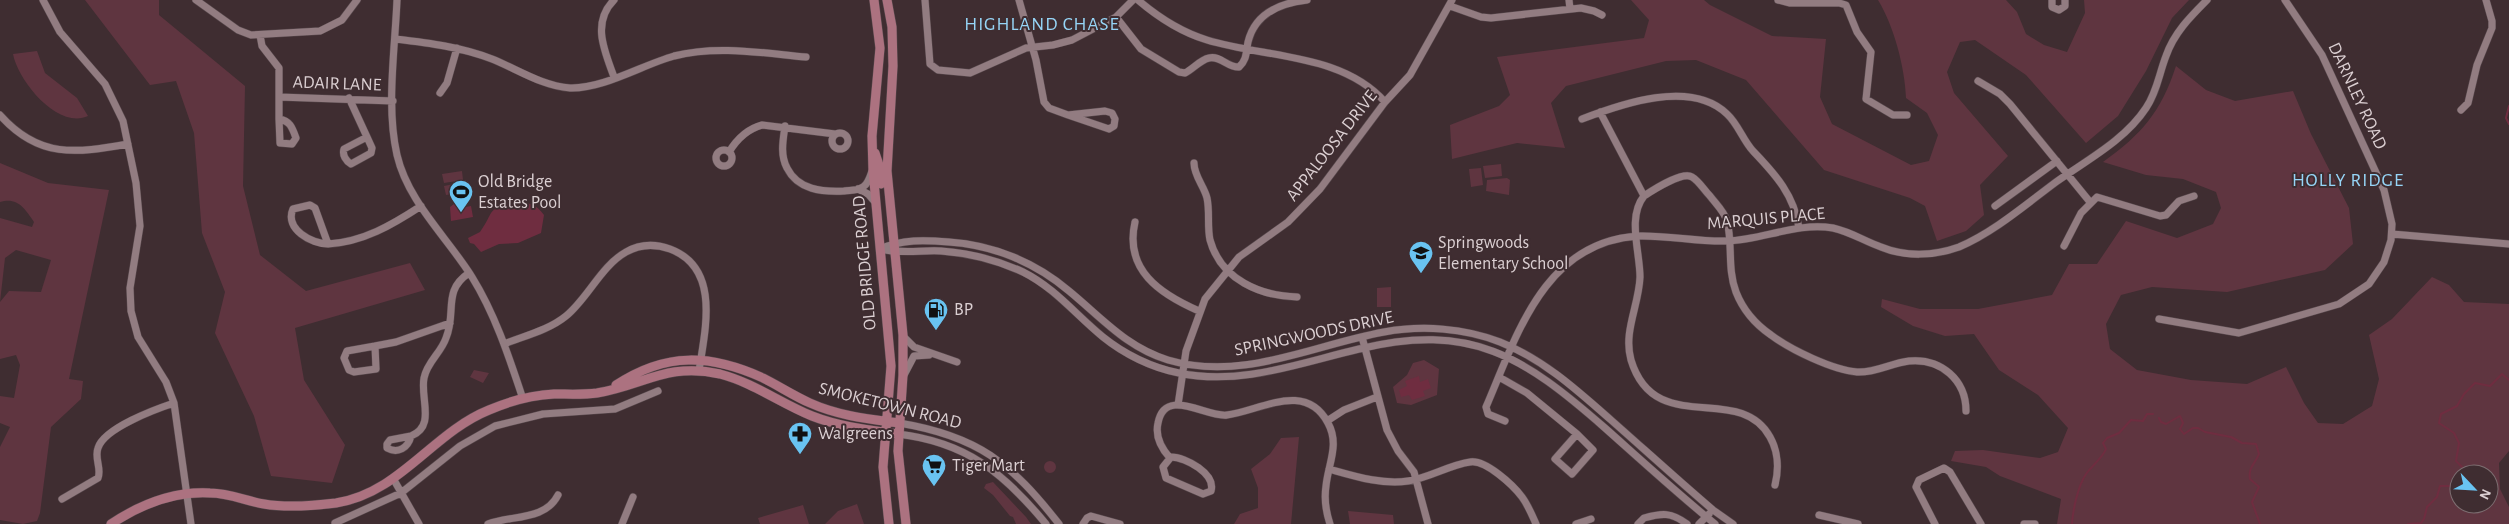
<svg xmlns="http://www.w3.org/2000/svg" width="2509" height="524" font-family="'Alegreya Sans',sans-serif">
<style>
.green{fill:#5f3540;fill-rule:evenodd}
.water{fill:#6f2d40}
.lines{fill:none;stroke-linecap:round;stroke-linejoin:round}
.stream{stroke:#6f2d40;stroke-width:2}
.minor-casing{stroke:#58494d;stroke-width:8}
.major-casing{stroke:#58494d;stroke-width:10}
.minor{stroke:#927c81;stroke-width:7}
.major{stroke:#ac7280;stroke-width:9}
.labels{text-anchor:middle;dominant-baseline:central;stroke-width:4;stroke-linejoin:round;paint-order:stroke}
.street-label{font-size:18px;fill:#dbcfd2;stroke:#3f2d31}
.poi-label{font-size:18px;fill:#dbcfd2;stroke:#3f2d31;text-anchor:start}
.neighbourhood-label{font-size:19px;letter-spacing:1px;fill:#96d5f7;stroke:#3f2d31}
</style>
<rect width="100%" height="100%" fill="#3f2d31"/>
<path class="green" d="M85,0H159V15L245,86L243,186L260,255L306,291L410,263L425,290L295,328L304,380L345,445L332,483L271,476L254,416L215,333L225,292L202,233L194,133L176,81L150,85Z
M1631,0H1704L1710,5L1772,36L1826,39L1820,97L1832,124L1911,165L1929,161L1938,135L1927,113L1906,98C1905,68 1894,26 1878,0H2006L2017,12L2026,34L2044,45L2067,52L2085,13L2084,0H2189L2172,18L2146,71L2118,116L2086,143L2026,75L1975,40L1960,42L1947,72L1954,93L2008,156L1980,185L1984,215L1966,231L1937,241L1925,206L1910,198L1824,170L1746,80L1696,60L1666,61L1566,86L1551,103L1565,148L1517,143L1452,159L1450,125L1499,106L1510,95L1497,57L1644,38L1649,20Z
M37,51L45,73L77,98L88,116C58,130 18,81 13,54Z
M2176,66L2206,90L2235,101L2293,91L2311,134L2349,208L2353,244L2325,270L2227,292L2152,287L2121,295L2106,324L2110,349L2137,370L2191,380L2247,384L2286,367L2304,403L2318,423L2343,424L2372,406L2379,379L2369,335L2392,319L2432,277L2449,285L2464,302L2509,304V451L2499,463L2500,489L2509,507V524H2057L2061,499L2000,476L1986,467L1951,461L1955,451L1983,450L2040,458L2058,452L2068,428L2038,395L1999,370L1974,334L1945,336L1913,326L1881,307L1882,299L1920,309H1978L2052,295L2069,264H2097L2126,221L2177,238L2213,224L2221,208L2216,192L2183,179L2146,175L2103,162C2142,134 2161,112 2176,66ZM2459,474H2489V504H2459Z
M0,163L48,183L109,190L69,379L83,381L81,399L51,427L40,513L37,521L23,524L0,520V447L10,427L0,423V396L14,398L20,365L16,355L0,359V218L32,227L34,222C25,209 18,197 0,202ZM16,250L51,260L41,292L9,291L0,302L5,258Z
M1501,164L1502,176L1485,178L1483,166Z
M1481,168L1483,185L1471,187L1469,169Z
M462,171L463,180L444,183L442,174Z
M1507,178L1510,180L1509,195L1486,191L1487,180Z
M464,182L465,192L446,195L444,186Z
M1391,287V307H1377V288Z
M1424,360L1439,369L1437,395L1411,405L1397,403L1393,387L1407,375L1413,363Z
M474,370L489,373L483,383L470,377Z
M1299,437L1291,524H1234L1240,514L1258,508V488L1251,469L1270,454L1281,438Z
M1044 467a6 6 0 1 1 12 0a6 6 0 1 1-12 0Z
M993,482L1026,517L1031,524H1016L1013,517L1010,516L993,495L984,488L986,484Z
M857,504L864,524H825L838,511Z
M803,505L809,524H760L758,518Z
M1348,511L1393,515L1394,524H1350Z"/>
<path class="water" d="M516,202C528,202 536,204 544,215L541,233L518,243L499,244L481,252L474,244L470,243L468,238L480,232C496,210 484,210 516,202Z
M454,204L460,208L471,206L473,217L451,221L450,207Z
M1419,376L1420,382L1428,379L1431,388L1423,391L1425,396L1412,400L1409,395L1401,397L1399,390L1407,386L1405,381Z"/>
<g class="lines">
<path class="stream" d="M2509,106L2506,118L2509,124
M2159,418L2161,422L2166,424L2180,416L2183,423L2180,429L2184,434L2193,428H2198L2205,432L2231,437L2242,443L2256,444L2259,454C2255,464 2248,467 2250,479L2259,487L2252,502L2260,524
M2466,474V471L2456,461L2459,443L2454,433L2439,423L2441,414L2457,406L2464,394L2475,383L2490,386L2502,374L2509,380
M2072,524C2073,509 2078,486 2086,474C2092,466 2103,457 2106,449L2103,443L2107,438L2119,433L2131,420L2143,421L2147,414H2153
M2408,524L2421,523L2424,519L2427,507L2437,497L2440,486H2452L2459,484"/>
<defs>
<path id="minor" d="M43,0L60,32L105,84L123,121L136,183L140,226L130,288L131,311L138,337L166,382L174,403L191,524
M196,0L238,30L251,35L320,31L342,20L357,0
M397,0C395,49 386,107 397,155C408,202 447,237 472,277C495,314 509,357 523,399
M614,0C591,23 605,52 614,77
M925,0L930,64L938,70L970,73L1026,48L1053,45L1072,40L1116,17L1133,0
M1019,0L1036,60L1044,102L1049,108L1068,115
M1138,0C1159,18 1181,32 1207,40C1265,58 1342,53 1385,102
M1569,0L1570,9
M1778,0L1790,3H1839L1846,5L1857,32L1871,52L1866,99L1893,115H1907
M2052,0V7L2059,10L2065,6V0
M1450,6L1481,17L1491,18L1581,8L1594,11L1602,15
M1116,17L1141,49L1179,72L1185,73C1193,69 1200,60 1209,58C1220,55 1228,68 1239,67C1247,60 1246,52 1248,42C1255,13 1280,3 1307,0
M260,35L262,46L279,68V119
M396,39C429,43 461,47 492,59C517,69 542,86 570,88C603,89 642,65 674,56C717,45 762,53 806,57
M1978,81L2000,94L2010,104L2090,202
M440,93L447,83L457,48
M279,97L393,101
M349,98L367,137
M2461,110L2468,103L2477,65L2492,28V21L2486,0
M1105,111L1112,113L1115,119L1114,126L1109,129L1068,115Z
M1600,112L1644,196C1627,217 1640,252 1640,277C1639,305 1623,332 1631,360C1655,439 1739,381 1770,437C1778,451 1779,469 1775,485
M0,115C39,159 76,153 128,144
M279,119C290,121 292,127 296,138L292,144L280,143Z
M1582,119C1621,104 1691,79 1727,114C1738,124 1743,140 1753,151C1776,175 1794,195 1799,228
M785,126C783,140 780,155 787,168C798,190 822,192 844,191C850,190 857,191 863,187C868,184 870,177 872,171
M832 141a8 8 0 1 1 16 0a8 8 0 1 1-16 0Z
M367,137L372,148L371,153L351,164C346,161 342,155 344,149Z
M716 158a8 8 0 1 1 16 0a8 8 0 1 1-16 0Z
M729,152C737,139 747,129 762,125L835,134
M1194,163C1194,176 1204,186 1207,198C1210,212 1207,226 1210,240C1221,280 1261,296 1297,297
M858,189L868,194L875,202
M1644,196C1653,190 1683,171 1692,177C1699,181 1704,190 1710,196C1716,204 1724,211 1727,221C1733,244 1727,268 1736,292C1743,310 1755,324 1771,335C1791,350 1833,370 1857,372C1876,373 1891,363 1909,361C1941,358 1966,380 1966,411
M310,205L315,208L328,244C312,244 284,229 293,209Z
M1995,206L2057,161
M1135,222C1124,270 1160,294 1199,311
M2392,234L2509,244
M328,244C363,242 392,225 421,206
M2064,246L2081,213L2097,197L2160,216L2166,215L2179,201L2194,196
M880,249C902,239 925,240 949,242C993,245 1035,262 1069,291C1102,318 1126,347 1168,360C1243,382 1312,345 1384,332C1422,325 1464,328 1500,342C1543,359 1577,390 1611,420C1645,450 1679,481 1713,510L1733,524
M880,249C901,254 920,250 941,251C969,253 997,260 1023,272C1055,288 1076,315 1103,337C1124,354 1152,368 1179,373C1241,386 1299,363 1359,349C1471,322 1523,356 1605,428C1641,460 1677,493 1715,524
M2159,319L2239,333L2339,304L2369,284L2384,262L2391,240L2392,224L2384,190L2322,55L2285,0
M903,336L914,347L957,362
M1362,337L1387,430L1398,451L1414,472L1428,524
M504,344C524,336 549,330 566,316C588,298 601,266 626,252C640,244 656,244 670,249C721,268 705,330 699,371
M375,346L376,369L354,372L349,370L344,358L347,351Z
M375,346L396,342L450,323
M904,375L914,356L929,355
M1499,377L1527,393L1577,434
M1178,405L1186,351L1205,299L1239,257L1288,222L1320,189L1385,102L1410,75L1452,0
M1327,421L1344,410L1377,397
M1505,421L1488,414L1486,407C1517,335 1544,242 1638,236C1668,235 1697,242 1727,241C1763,240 1796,222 1833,228C1851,232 1864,241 1881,247C1905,257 1934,256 1959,247C1994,232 2025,205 2056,182C2087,160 2125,140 2146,108C2157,92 2159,74 2166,56C2174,33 2190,17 2207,0
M899,423C978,436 1011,463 1059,524
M898,434C966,442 1004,473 1046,524
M1577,434L1593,450L1572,474L1555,459Z
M411,436C436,426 420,399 424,378C427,362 441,353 446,338C457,312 442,291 469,273
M411,436C408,448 398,454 387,448V444L390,440Z
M1171,457C1186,457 1216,474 1211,491L1203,494L1166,478L1163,467Z
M1170,458C1161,448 1155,436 1158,423C1165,386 1207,418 1227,415C1260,411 1305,380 1328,423C1340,445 1328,464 1326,486C1324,499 1326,512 1330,524
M1329,469C1354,476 1382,485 1408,481C1429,478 1449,465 1470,462C1485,459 1513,485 1522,497C1528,505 1532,515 1536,524
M394,480L419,524
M62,499L98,478C102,469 94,458 98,448C104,428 156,409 174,403
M1819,515L1858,524
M335,523L401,493L460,446L495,426L543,414L615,409L658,391
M488,524C511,515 545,521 558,495
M622,524L633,497
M1083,524L1087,518L1091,516L1120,524
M1576,524L1591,519
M1638,524L1644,518C1662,513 1671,512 1687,524
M1699,524L1709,514
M1935,524L1916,487L1919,480L1944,468L1950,472L1981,524
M2024,524H2035"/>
<path id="major" d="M874,0L880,48L872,136L873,171L891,366L883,467L889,524
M887,0L892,27L893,66L887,171L903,335V375L898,451L906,524
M875,153L880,168L881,184
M616,385C666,352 710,354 763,378C779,386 794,396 810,403C839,416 869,419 899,423
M111,524C141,504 174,491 210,493C229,493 246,501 264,504C287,508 312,506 336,503C400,493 432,433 489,410C510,401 532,395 554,394C568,394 583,395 597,393C644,385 668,362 720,374C754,383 780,403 812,416C840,427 869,430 898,434"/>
</defs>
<use href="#minor" class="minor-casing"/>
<use href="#major" class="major-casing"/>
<use href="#minor" class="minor"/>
<use href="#major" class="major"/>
</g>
<defs>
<symbol id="stadium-pin" viewBox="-11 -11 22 30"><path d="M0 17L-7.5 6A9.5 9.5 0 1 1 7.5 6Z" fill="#69c3f1" stroke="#3f2d31"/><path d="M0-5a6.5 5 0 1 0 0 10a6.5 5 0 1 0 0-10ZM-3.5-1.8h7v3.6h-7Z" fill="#111"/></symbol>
<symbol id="school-pin" viewBox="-11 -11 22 30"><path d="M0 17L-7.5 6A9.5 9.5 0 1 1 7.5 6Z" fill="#69c3f1" stroke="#3f2d31"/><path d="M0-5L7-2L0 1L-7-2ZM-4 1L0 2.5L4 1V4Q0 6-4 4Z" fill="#111"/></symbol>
<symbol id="fuel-pin" viewBox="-11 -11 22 30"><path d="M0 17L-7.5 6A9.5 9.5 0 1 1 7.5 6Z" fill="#69c3f1" stroke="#3f2d31"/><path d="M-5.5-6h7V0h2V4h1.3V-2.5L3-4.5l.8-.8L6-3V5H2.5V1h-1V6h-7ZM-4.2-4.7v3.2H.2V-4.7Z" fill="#111"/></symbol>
<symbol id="pharmacy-pin" viewBox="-11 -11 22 30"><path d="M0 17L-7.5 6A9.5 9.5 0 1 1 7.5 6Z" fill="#69c3f1" stroke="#3f2d31"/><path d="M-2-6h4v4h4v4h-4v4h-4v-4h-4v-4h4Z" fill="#111"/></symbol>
<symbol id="supermarket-pin" viewBox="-11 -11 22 30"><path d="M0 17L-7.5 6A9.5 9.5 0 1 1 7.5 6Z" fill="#69c3f1" stroke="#3f2d31"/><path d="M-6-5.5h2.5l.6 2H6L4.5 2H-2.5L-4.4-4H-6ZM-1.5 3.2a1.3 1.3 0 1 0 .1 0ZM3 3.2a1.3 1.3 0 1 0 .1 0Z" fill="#111"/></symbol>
</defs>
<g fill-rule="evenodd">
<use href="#stadium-pin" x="447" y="178" width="28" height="38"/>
<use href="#school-pin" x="1407" y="239" width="28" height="38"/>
<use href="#fuel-pin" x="922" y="296" width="28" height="38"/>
<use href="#pharmacy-pin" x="786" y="420" width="28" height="38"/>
<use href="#supermarket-pin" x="920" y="452" width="28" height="38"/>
</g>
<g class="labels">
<g class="street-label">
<text transform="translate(337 84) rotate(2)">ADAIR LANE</text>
<text transform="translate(2357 96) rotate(65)">DARNLEY ROAD</text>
<text transform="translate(1332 146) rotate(-52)">APPALOOSA DRIVE</text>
<text transform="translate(1766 219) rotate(-5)">MARQUIS PLACE</text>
<text transform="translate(865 263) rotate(-95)">OLD BRIDGE ROAD</text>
<text transform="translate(1314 334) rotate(-12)">SPRINGWOODS DRIVE</text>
<text transform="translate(890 406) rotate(14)">SMOKETOWN ROAD</text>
</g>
<g class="poi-label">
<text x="478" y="182">Old Bridge<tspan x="478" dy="21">Estates Pool</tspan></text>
<text x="1438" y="243">Springwoods<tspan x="1438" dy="21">Elementary School</tspan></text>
<text x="954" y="310">BP</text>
<text x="818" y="434">Walgreens</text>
<text x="952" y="466">Tiger Mart</text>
</g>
<g class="neighbourhood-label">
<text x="1042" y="24">HIGHLAND CHASE</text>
<text x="2348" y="180">HOLLY RIDGE</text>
</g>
</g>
<g transform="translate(2474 489) rotate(115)"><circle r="24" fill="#3f2d31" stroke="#7d6e71"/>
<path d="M0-4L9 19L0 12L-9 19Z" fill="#69c3f1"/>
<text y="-8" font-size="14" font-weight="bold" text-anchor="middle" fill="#dbcfd2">N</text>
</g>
</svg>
